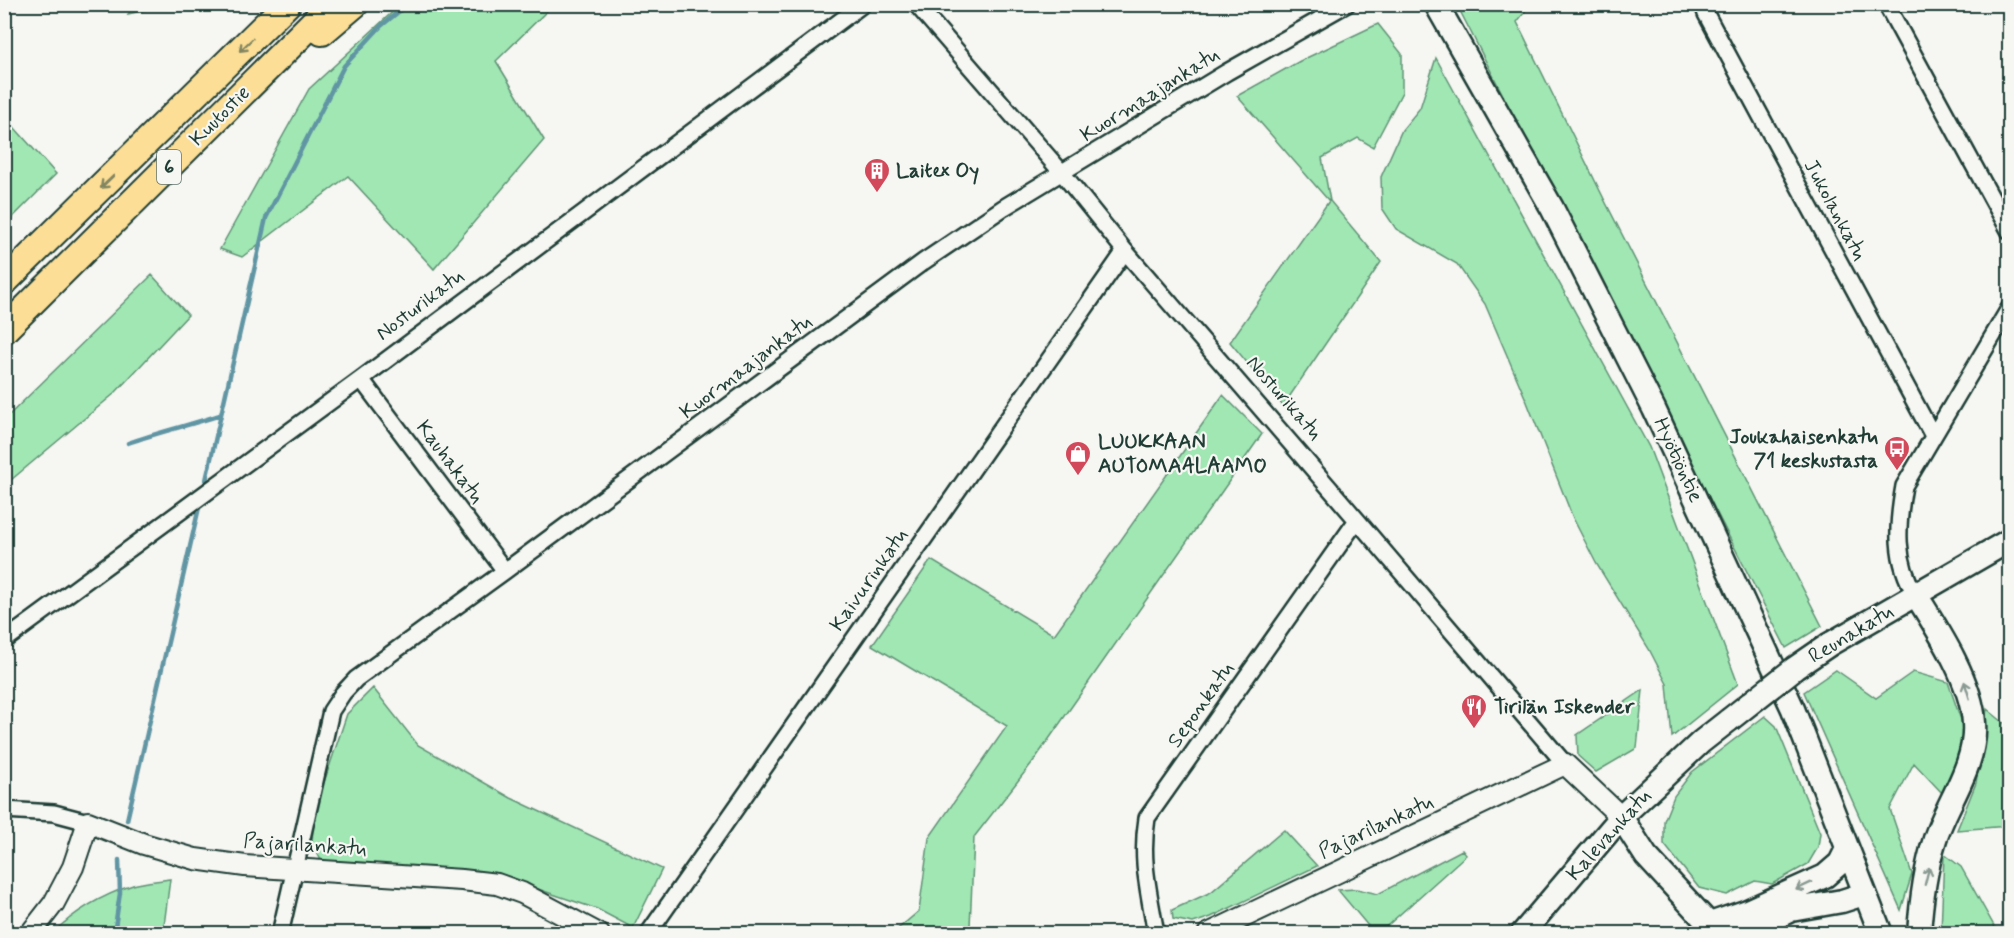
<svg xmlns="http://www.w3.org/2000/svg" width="2014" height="938" font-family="Mynerve,sans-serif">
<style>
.green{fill:#a0e7b4;stroke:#609274;stroke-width:1.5}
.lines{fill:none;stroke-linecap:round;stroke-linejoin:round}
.stream{stroke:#6095a3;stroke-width:4.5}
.minor-casing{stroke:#1f3d34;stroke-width:20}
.tertiary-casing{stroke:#1f3d34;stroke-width:24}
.secondary-casing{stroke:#1f3d34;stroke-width:27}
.trunk-casing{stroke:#1f3d34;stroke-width:30}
.minor{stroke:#f6f6f2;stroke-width:15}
.tertiary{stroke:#f6f6f2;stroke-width:20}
.secondary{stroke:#f6f6f2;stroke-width:22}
.trunk{stroke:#fcde96;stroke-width:26}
.secondary-bridge-casing{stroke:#1f3d34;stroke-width:27;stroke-linecap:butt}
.secondary-bridge{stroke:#f6f6f2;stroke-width:22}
.oneway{stroke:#828560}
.oneway2{stroke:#8a9a93}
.labels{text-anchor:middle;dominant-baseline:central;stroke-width:4.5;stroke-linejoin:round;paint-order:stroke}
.shield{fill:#f6f6f2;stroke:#60746d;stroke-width:1.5}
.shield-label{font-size:20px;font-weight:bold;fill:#1f3d34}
.street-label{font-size:21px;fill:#1f3d34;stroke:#f6f6f2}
.poi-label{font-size:21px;font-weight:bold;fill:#1f3d34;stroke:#f6f6f2;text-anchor:start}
</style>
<rect width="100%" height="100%" fill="#f6f6f2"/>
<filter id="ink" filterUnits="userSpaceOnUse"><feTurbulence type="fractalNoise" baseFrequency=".0167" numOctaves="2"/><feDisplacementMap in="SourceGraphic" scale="12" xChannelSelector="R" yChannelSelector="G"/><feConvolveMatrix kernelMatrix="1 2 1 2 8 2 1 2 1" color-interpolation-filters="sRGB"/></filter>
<g filter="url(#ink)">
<path class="green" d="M135,5V4L167,5L128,14Z
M400,5H553L496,61L544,140L434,269L348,176L242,257L220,249L309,89Z
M1457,5H1530L1517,22L1606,203L1822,626L1786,648Z
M1378,24L1402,54V92L1373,147L1358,138L1322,158L1330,201L1381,262L1283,406L1230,342L1329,201L1237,96L1300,61Z
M1436,58L1649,447L1738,684L1672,737L1667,684L1649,649L1596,563L1573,518L1527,402L1485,304L1457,264L1396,229L1382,208L1381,177L1402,130L1420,108Z
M5,117L56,174L5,225H4Z
M152,275L188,315L115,393L5,485V419Z
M1223,395L1262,434L1035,759L974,837L970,926L975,933H893L919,911L929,838L1007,726L872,645L931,560L1054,635Z
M1836,670L1876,698L1913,672L1948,682L1962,723V755L1943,794L1914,763L1890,809L1912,874L1901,910L1804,692Z
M373,688L418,745L511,798L662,869L633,928L597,909L520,883L457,870L322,862L312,843L314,812L347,714Z
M1643,690L1637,748L1596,772L1578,756L1577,735Z
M1987,709L2009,727V826L1957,830L1976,783Z
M1765,716L1776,726L1820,833L1818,847L1808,864L1772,884L1755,881L1727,895L1699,888L1664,844V821L1674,796L1692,772Z
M1284,830L1317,866L1211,917L1193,923L1173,919L1172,910L1211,892Z
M1462,850L1466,855L1379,933H1374L1338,890L1357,889L1378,894Z
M1944,854L1961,867L1998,933H1941Z
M170,879L163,933H53C75,911 103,895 133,885C144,882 158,881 170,879Z"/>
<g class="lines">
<path class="stream" d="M128,443C159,432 190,425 220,415
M204,489L266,218L344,66L381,26L408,4
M127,820L200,503
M114,934L120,893L119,860"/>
<defs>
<path id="minor" d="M916,4L1063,174L1125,251L1357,520L1565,764
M1703,4L1706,14L1933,436
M1886,4L2010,232
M361,379L505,571
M1916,595C1894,561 1897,525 1904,486L2010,307
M4,641L361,379L863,4
M4,810L54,813L88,822
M280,934L331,711L343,693L356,679L505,571L923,262L1003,208L1227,72L1347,4
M565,934L571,918
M648,934L1125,251
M1156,934C1149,891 1140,861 1147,818L1357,520"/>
<path id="tertiary" d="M30,934L54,903L73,867L88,822L144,844L195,859L245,866L462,880L497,884L522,893L599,934
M1208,934L1565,764L1621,817"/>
<path id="secondary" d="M1436,4L1552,208L1654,409L1793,709L1881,934
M1916,595C1938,630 1972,682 1974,723C1977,765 1947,802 1935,839C1925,870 1921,902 1919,934
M1830,644L2010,540
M1621,817L1646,856L1718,934
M1710,924L1745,912L1825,876L1840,863L1847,849
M1522,934L1621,817L1701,742L1729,720
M1743,934L1791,910L1842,901L1864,894"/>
<path id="trunk" d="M322,32L355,4
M4,282L287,4
M4,330L332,4"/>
</defs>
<use href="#minor" class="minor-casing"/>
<use href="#tertiary" class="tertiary-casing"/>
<use href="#secondary" class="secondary-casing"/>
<use href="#trunk" class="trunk-casing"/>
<use href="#minor" class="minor"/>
<use href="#tertiary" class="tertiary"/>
<use href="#secondary" class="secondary"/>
<use href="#trunk" class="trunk"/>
<defs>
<path id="secondary-bridge" d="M1729,720L1795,668L1830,644"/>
</defs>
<use href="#secondary-bridge" class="secondary-bridge-casing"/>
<use href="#secondary-bridge" class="secondary-bridge"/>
</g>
<defs><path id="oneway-shaft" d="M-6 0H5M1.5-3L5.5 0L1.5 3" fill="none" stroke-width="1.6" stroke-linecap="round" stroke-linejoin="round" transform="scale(1.5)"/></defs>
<g class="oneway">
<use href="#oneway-shaft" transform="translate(246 45) rotate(136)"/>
<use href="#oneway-shaft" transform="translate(107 182) rotate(136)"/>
</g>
<g class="oneway2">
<use href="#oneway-shaft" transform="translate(1967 690) rotate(-107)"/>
<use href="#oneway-shaft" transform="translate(1927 876) rotate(-76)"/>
<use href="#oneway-shaft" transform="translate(1804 886) rotate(155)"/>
</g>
</g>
<defs>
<symbol id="building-pin" viewBox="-11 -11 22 30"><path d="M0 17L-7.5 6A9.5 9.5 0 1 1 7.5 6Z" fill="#d1495b" stroke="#f6f6f2"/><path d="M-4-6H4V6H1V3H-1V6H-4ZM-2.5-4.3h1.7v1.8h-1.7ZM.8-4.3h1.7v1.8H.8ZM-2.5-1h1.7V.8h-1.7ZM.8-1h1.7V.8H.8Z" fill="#fff"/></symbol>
<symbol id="bus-pin" viewBox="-11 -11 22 30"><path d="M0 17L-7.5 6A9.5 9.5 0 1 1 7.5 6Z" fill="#d1495b" stroke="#f6f6f2"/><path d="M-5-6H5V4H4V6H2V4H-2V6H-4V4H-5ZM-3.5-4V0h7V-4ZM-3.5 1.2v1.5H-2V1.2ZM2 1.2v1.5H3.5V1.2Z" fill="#fff"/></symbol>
<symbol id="shop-pin" viewBox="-11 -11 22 30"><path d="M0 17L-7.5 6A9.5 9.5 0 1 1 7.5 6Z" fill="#d1495b" stroke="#f6f6f2"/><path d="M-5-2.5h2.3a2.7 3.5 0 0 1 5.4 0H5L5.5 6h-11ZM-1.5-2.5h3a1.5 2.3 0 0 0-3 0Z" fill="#fff"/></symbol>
<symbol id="restaurant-pin" viewBox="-11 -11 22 30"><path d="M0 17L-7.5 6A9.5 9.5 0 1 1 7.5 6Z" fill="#d1495b" stroke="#f6f6f2"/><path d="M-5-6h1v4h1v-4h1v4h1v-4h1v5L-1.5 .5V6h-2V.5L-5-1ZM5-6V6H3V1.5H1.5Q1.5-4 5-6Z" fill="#fff"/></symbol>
</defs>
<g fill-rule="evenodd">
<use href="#building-pin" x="862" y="156" width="30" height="40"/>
<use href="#bus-pin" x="1882" y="434" width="30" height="40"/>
<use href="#shop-pin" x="1063" y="439" width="30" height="40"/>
<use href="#restaurant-pin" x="1459" y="692" width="30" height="40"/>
</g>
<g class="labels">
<rect class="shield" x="157" y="150" width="24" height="34" rx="4.5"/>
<g class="shield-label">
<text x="169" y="167">6</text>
</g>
<g class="street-label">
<text transform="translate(1150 95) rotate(-32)">Kuormaajankatu</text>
<text transform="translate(220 116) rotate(-45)">Kuutostie</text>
<text transform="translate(1835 210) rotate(62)">Jukolankatu</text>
<text transform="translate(420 305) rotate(-37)">Nosturikatu</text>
<text transform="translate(746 367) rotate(-37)">Kuormaajankatu</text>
<text transform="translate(1284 398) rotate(49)">Nosturikatu</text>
<text transform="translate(1678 460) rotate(65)">Hyötiöntie</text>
<text transform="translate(450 462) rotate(53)">Kauhakatu</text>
<text transform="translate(869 580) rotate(-55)">Kaivurinkatu</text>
<text transform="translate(1851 634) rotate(-31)">Reunakatu</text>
<text transform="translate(1201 705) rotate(-55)">Seponkatu</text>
<text transform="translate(1376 827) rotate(-25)">Pajarilankatu</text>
<text transform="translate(1609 835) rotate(-48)">Kalevankatu</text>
<text transform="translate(305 845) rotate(4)">Pajarilankatu</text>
</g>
<g class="poi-label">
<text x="896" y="171">Laitex Oy</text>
<text x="1878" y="437" text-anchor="end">Joukahaisenkatu<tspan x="1878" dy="24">71 keskustasta</tspan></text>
<text x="1098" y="442">LUUKKAAN<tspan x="1098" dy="24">AUTOMAALAAMO</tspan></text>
<text x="1494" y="707">Tirilän Iskender</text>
</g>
</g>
<rect width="2014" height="938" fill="none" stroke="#f6f6f2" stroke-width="24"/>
<rect x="12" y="12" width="1990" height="914" fill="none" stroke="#1f3d34" stroke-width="2" filter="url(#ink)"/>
</svg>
